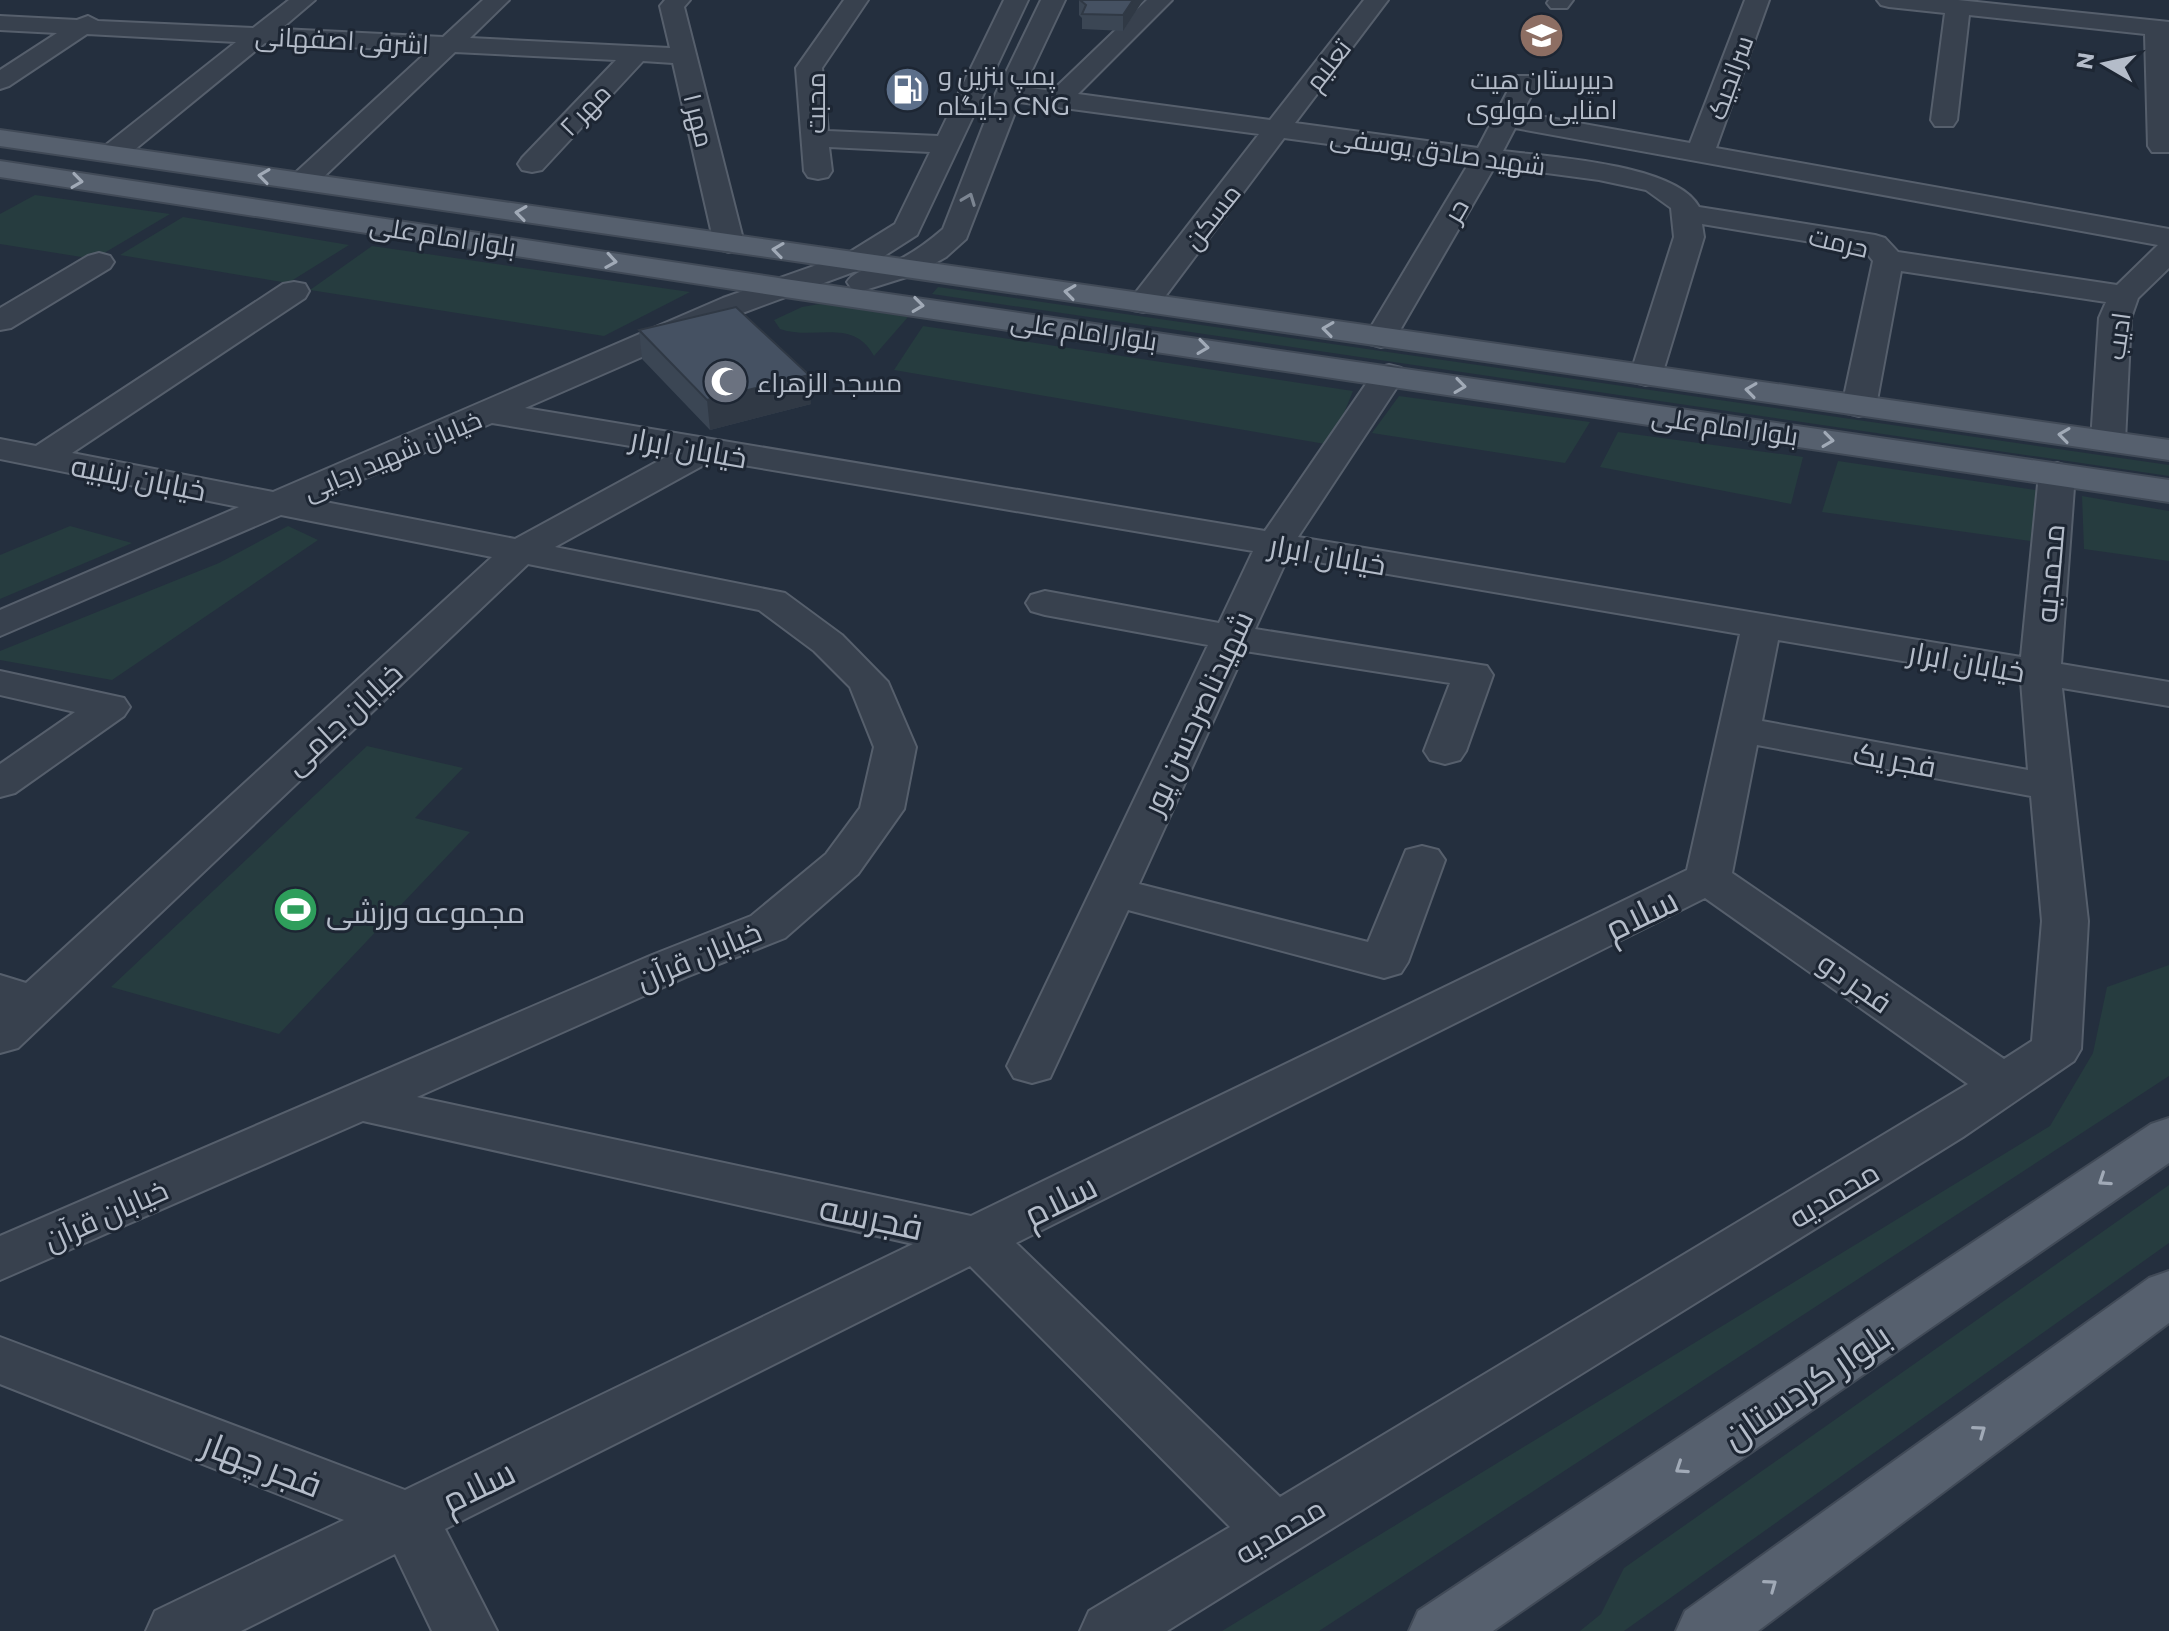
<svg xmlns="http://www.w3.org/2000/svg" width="2169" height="1631" font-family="Commissioner,Cairo,sans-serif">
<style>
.green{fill:#263c3f}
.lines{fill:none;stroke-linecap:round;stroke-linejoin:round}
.minor-casing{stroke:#565f6c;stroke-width:4}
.major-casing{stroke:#414a57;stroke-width:4}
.minor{fill:#38414e;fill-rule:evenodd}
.major{fill:#56606e;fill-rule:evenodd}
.wall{fill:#3b4654}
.shaded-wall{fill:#303945}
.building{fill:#455162;stroke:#303945;stroke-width:2}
.oneway{stroke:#a1aab7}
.oneway2{stroke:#7c8592}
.labels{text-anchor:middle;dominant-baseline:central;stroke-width:6;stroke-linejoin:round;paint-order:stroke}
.far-street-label{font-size:26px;fill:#b4bcc9;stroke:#1d2633}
.far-poi-label{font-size:26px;fill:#b4bcc9;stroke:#1d2633;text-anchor:start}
.street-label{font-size:30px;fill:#b4bcc9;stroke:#1d2633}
.poi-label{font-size:30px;fill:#b4bcc9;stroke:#1d2633;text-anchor:start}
.near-street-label{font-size:36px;fill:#b4bcc9;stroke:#1d2633}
</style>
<rect width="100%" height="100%" fill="#242f3e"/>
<path class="green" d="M35,195L170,214L94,259L0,244V214Z
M183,217L349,245L288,283L120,255Z
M372,246L690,292L604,336L310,290Z
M938,287L2169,465V476L932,294Z
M820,304L832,305L908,317L874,356C853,317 815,341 780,329L774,320L802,307Z
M923,326L1353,391L1331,445L894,370Z
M1399,396L1590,422L1565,463L1372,433Z
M1618,432L1803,457L1791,504L1600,467Z
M1838,461L2049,492L2052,544L1822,512Z
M2082,496L2169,511V561L2084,549Z
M70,526L132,543L0,599V555Z
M288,526L318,540L112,680L0,660V651L219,563Z
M367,746L463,768L415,818L470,832L279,1034L111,987Z
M2169,965V1076L1319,1631H1222L2050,1126L2093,1053L2107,987Z
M2169,1185V1243L1624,1631H1580L1601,1614L1624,1568Z"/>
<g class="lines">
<defs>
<path id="minor" d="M289,0H315L281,29L443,37L483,0H509L470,38L670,48L660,6L665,0H690L684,7L744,243L739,249L729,252L719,249L714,243L673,63L643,61L542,170L532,172L522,170L518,164L522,158L616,60L455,52L313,187L303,189L293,187L289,181L293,175L428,51L265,43L122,160H102L98,154L102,148L236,42L87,34L9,86L0,89V70L57,33L0,30V16L77,20L88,16L98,21L253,28Z
M844,0H868L822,68L828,131L938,136L1004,0H1028L917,235L867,267L745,312L525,408L1265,531L1377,368L1389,365L1401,368L1405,375L1298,537L2021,657L2039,474L2045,467L2057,463L2069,467L2075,474L2061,664L2169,682V706L2062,688L2088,921L2081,1049L2074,1061L1963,1137L1167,1631H1080L1089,1611L1230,1527L970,1266L445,1529L497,1631H432L395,1554L241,1631H146L155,1611L344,1520L0,1384V1337L405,1490L913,1244L363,1121L0,1280V1236L652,955L751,916L826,854L860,808L874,747L850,687L814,651L759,610L528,564L18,1048L0,1053V975L26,983L492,557L281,515L0,636V610L239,507L0,459V439L36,446L283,284L294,282L305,284L309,291L305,298L72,453L273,492L723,298L845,255L895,224L930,152L829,147L832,171L828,177L818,179L808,177L804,171L796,68ZM492,423L673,453L515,539L315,500ZM713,460L1253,551L1219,623L1045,591L1031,595L1026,603L1031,611L1045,615L1208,645L1007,1066L1014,1078L1032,1083L1050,1078L1128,910L1384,978L1401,973L1408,962L1445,860L1438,850L1422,846L1406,850L1368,942L1139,884L1245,651L1450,683L1424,751L1430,760L1445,764L1460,760L1466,751L1493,675L1487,666L1255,629L1288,557L1740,634L1687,870L971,1216L417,1097L686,977L785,938L858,874L904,809L916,747L888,682L842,635L785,593L555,547ZM1778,640L2021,681L2028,770L1762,721ZM1757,745L2031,796L2042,921L2032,1041L2004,1059L1732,873ZM1705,898L1968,1084L1280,1497L1016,1243Z
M1041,0H1065L1024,87L1052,91L1147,0H1172L1078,94L1270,120L1364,0H1388L1295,123L1478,148L1513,81L1517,76H1535L1539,81L1522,113L1690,143L1745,0H1769L1716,148L2169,229V268L2138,298L2131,318L2125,441L2120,448L2108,451L2096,448L2091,441L2099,318L2106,302L1901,271L1876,406L1871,413L1859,416L1847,413L1842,406L1873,261L1865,251L1702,224L1704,237L1662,375L1658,382L1646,385L1634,382L1630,375L1674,237L1671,208L1646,190L1599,180L1495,166L1392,344L1381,347L1370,344L1365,337L1469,163L1284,138L1155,310L1144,312L1133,310L1128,303L1133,296L1259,134L1019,102L966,239L946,257L916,274L862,291L851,288L847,282C856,268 879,268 894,262C912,254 928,242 943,229L996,93ZM1515,128L2158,245L2117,285L1898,252L1885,238L1875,235L1699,207C1677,164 1549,157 1503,151Z
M1549,0H1573L1567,8H1551L1547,3Z
M1877,0H1958L2169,22V152H2152L2148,146L2145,34L1969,15L1957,120L1953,126H1935L1931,120L1945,13L1889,7L1881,5Z
M99,253L110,256L114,262L110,268L11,328L0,330V308L88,256Z
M0,671L124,698L130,707L124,716L15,793L0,797V764L75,712L0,695Z"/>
<path id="major" d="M0,130L2169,440V460L0,146Z
M0,161L785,279L2169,480V502L785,297L0,177Z
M2169,1118V1163L1493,1631H1409L1418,1611L2151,1124Z
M2169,1271V1323L1758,1631H1676L1685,1611L2149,1278Z"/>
</defs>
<use href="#minor" class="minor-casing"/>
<use href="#major" class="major-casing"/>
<use href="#minor" class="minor"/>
<use href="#major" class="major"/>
</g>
<path class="wall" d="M1079,0H1143L1123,31L1082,29V18L1079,15Z
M639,330L811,404L710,430L642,359Z"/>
<path class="shaded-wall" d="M1133,0H1143L1123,31V15Z
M809,375L811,404L710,430L707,400Z"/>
<path class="building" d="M1080,0H1133L1123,15L1082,14L1086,5Z
M736,307L809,375L707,400L639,330Z"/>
<defs><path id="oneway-chevron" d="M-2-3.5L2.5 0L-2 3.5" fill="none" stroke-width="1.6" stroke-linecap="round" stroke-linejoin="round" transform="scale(2)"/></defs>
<g class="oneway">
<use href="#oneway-chevron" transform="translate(264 176) rotate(-172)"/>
<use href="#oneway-chevron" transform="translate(77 181) rotate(8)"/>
<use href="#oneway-chevron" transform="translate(521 213) rotate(-172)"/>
<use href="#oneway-chevron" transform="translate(778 250) rotate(-172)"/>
<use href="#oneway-chevron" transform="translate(611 261) rotate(9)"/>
<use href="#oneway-chevron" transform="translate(1070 292) rotate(-172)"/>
<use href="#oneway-chevron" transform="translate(918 305) rotate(7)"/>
<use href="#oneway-chevron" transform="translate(1328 329) rotate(-172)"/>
<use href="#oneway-chevron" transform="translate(1203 347) rotate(8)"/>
<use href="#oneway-chevron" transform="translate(1460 386) rotate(8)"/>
<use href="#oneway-chevron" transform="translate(1751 390) rotate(-172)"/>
<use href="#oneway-chevron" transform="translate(2064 435) rotate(-172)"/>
<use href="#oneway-chevron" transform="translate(1828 440) rotate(8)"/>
<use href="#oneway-chevron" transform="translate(2104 1180) rotate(146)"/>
<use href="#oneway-chevron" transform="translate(1980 1431) rotate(-36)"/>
<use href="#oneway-chevron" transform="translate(1681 1468) rotate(146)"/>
<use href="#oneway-chevron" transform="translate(1771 1585) rotate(-36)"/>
</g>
<use class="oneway2" href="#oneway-chevron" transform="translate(969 199) rotate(-69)"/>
<defs>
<symbol id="school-disc" viewBox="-11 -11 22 22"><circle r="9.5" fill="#8d6e63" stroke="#1d2633"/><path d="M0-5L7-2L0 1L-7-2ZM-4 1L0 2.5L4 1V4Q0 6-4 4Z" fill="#fff"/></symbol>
<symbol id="fuel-disc" viewBox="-11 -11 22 22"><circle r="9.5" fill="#5c6f8a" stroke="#1d2633"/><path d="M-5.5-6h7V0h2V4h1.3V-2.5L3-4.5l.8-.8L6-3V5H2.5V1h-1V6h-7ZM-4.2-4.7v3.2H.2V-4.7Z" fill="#fff"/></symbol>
<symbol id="mosque-disc" viewBox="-11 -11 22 22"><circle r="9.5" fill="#6b7280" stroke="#1d2633"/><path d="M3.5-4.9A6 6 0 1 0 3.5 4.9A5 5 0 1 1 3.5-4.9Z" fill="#fff"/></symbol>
<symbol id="stadium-disc" viewBox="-11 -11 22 22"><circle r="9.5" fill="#2e9e5b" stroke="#1d2633"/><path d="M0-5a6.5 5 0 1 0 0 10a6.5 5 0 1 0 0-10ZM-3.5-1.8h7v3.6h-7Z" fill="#fff"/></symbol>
</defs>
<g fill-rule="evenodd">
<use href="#school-disc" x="1516" y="10" width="51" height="51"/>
<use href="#fuel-disc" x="882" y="64" width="51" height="51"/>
<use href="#mosque-disc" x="700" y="356" width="51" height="51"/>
<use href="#stadium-disc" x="270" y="884" width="51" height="51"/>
</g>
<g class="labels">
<g class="far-street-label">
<text transform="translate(342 39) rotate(3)">اشرفی اصفهانی</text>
<text transform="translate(1327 64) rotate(-52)">تعلیم</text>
<text transform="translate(1729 77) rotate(-70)">سرانجیک</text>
<text transform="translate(814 103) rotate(-90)">محبت</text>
<text transform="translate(584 109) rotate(-46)">مهر ۲</text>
<text transform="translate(700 120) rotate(76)">مهر ۱</text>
<text transform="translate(1438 150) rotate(8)">شهید صادق یوسفی</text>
<text transform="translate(1455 210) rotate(-60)">حر</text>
<text transform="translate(1211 216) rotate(-52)">مسکن</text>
<text transform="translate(443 235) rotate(9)">بلوار امام علی</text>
<text transform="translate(1839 241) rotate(13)">حرمت</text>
<text transform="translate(1084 330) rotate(8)">بلوار امام علی</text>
<text transform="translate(2117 336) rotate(-82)">ادیب</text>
<text transform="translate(1725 425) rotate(8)">بلوار امام علی</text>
<text transform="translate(392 454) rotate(-23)">خیابان شهید رجایی</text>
</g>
<g class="far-poi-label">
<text x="938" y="74">پمپ بنزین و<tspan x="938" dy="30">جایگاه CNG</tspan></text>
<text x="1542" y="78" text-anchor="middle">دبیرستان هیت<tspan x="1542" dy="30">امنایی مولوی</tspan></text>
<text x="757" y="381">مسجد الزهراء</text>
</g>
<g class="street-label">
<text transform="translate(689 446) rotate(10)">خیابان ابرار</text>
<text transform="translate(139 476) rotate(11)">خیابان زینبیه</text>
<text transform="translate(1328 553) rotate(10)">خیابان ابرار</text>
<text transform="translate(2048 573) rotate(-85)">محمدیه</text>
<text transform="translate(1967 660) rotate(10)">خیابان ابرار</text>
<text transform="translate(1196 712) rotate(-65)">شهیدناصرحسن پور</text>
<text transform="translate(342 717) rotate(-43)">خیابان جامی</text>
<text transform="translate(1895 758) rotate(10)">فجر یک</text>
<text transform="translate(698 954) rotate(-23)">خیابان قرآن</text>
<text transform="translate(1856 981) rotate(35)">فجر دو</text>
<text transform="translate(1833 1193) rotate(-31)">محمدیه</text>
<text transform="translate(105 1213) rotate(-24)">خیابان قرآن</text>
<text transform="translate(1279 1529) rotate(-31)">محمدیه</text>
</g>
<g class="poi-label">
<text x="326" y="910">مجموعه ورزشی</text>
</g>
<g class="near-street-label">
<text transform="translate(1640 912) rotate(-26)">سلام</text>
<text transform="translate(1059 1198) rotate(-26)">سلام</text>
<text transform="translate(872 1215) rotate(12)">فجرسه</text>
<text transform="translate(1805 1384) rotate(-34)">بلوار کردستان</text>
<text transform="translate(263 1462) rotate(21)">فجر چهار</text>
<text transform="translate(477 1484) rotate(-26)">سلام</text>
</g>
</g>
<g transform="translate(2105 64) rotate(279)" stroke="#1d2633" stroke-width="6" paint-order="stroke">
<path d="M0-6L14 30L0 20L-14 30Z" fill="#b4bcc9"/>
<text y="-12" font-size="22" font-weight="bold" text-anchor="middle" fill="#b4bcc9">N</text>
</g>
</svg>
